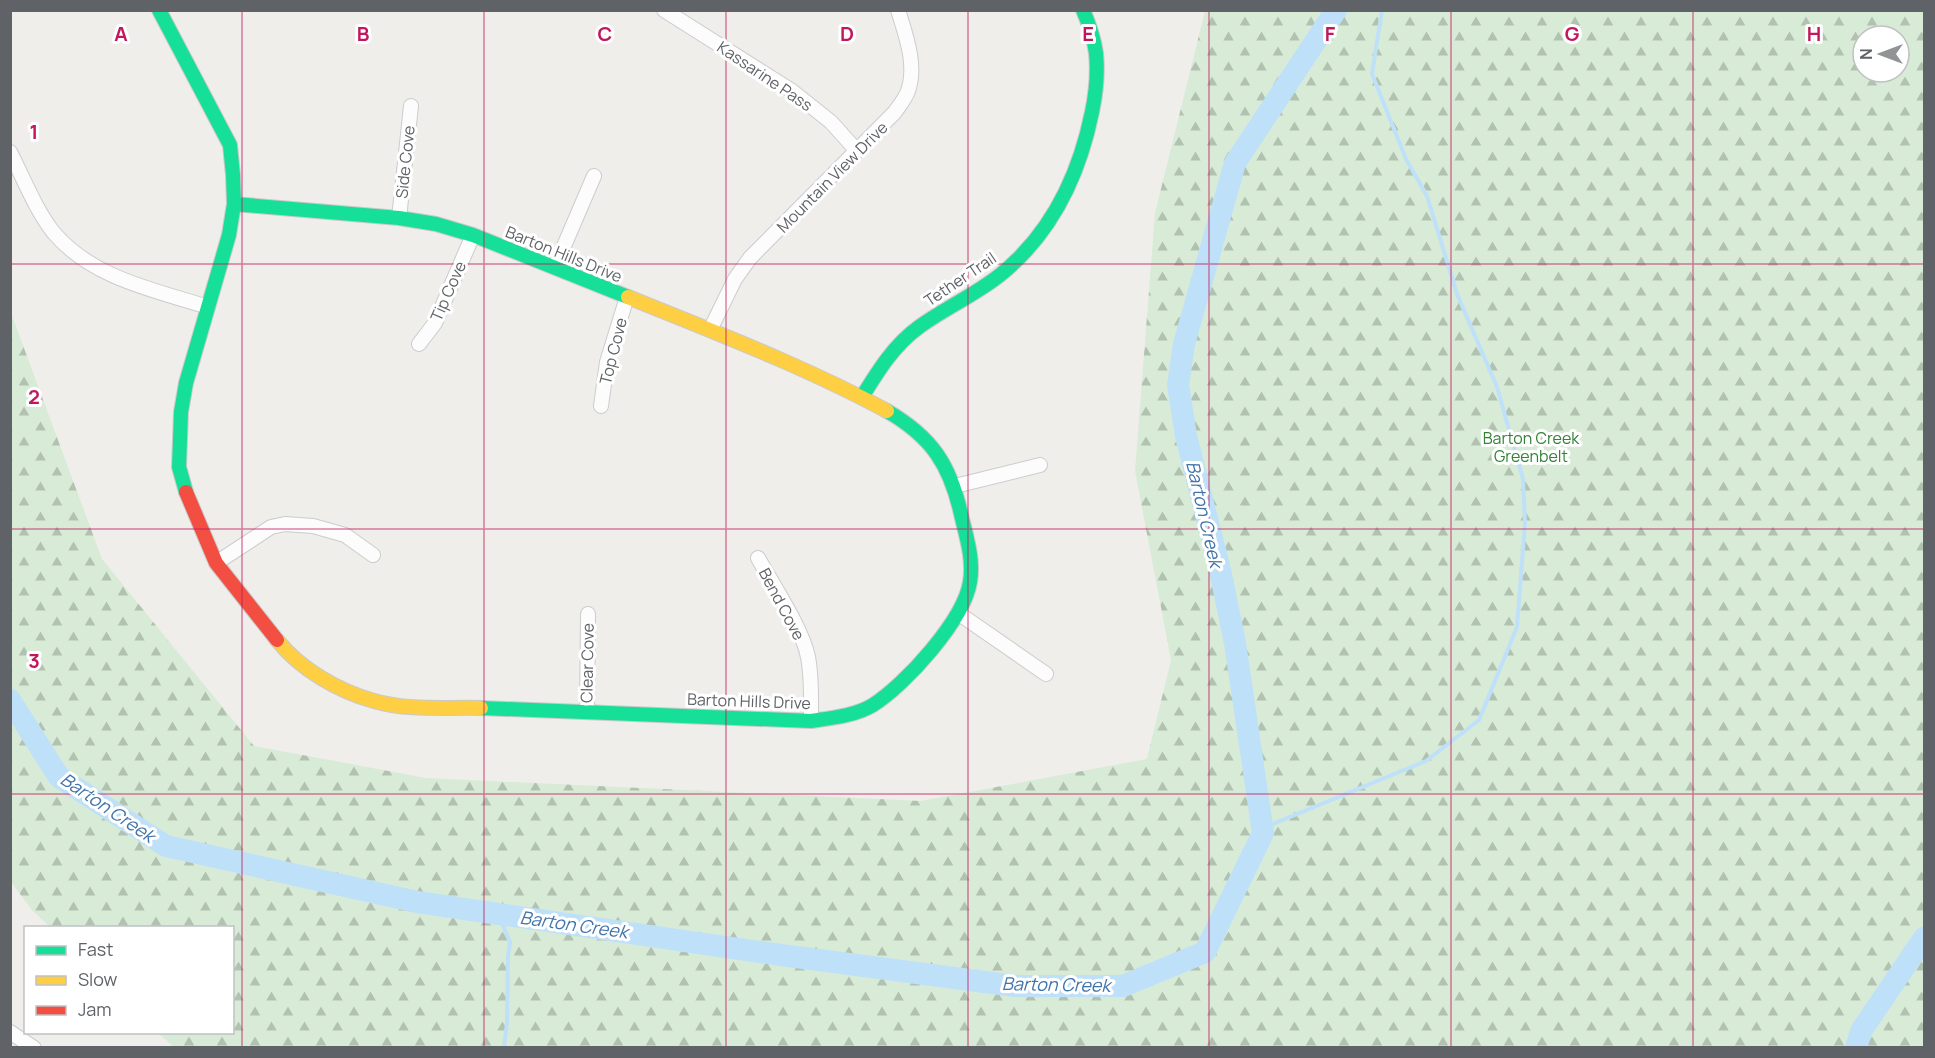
<svg xmlns="http://www.w3.org/2000/svg" width="1935" height="1058" font-family="Manrope,sans-serif">
<style>
.forest{fill:url(#forest-firs);fill-rule:evenodd}
.lines{fill:none;stroke-linecap:round;stroke-linejoin:round}
.stream{stroke:#bfe0f9;stroke-width:4}
.river{stroke:#bfe0f9;stroke-width:22}
.street-casing{stroke:#cbcccc;stroke-width:16}
.fast-casing{stroke:#cacacb;stroke-width:16}
.slow-casing{stroke:#cacacb;stroke-width:16}
.jam-casing{stroke:#cacacb;stroke-width:16}
.street{stroke:#fdfcfc;stroke-width:14}
.fast{stroke:#16e098;stroke-width:14}
.slow{stroke:#ffcf43;stroke-width:14}
.jam{stroke:#f24e42;stroke-width:14}
.grid{fill:none;stroke:#c2185b;stroke-width:1.5;stroke-opacity:0.55}
.labels{text-anchor:middle;dominant-baseline:central;stroke-width:6;stroke-linejoin:round;paint-order:stroke}
.street-label{font-size:16px;fill:#5f6368;stroke:#fff}
.park-label{font-size:16px;fill:#348238;stroke:#fff}
.water-label{font-size:18px;font-style:italic;fill:#4174aa;stroke:#fff}
.grid-label{font-size:20px;text-anchor:middle;font-weight:bold;fill:#c2185b;stroke:#fff;stroke-width:6;stroke-linejoin:round;paint-order:stroke}
</style>
<defs>
<pattern id="forest-firs" width="22" height="20" patternUnits="userSpaceOnUse" patternTransform="scale(1.5)"><rect width="22" height="20" fill="#d8ebd6"/><path d="M5 1l3.5 6h-7zM16 11l3.5 6h-7z" fill="#b2c2b1"/></pattern>
</defs>
<rect width="100%" height="100%" fill="#efeeea"/>
<path class="forest" d="M1205,11H1924V1047H174L158,1033L232,1032V928L50,927L32,910L11,882V313L102,559L254,746L426,778L921,801L1147,759L1171,660L1135,471L1155,213ZM1863,36H1899V72H1863Z"/>
<g class="lines">
<path class="stream" d="M1263,828L1426,761L1479,720L1517,627L1525,523L1523,479L1497,387L1457,294L1427,196L1406,159L1372,74L1382,10
M498,914L510,942L508,957L507,1023L504,1048"/>
<path class="river" d="M10,700L59,777L166,846L417,902L781,955L1015,986H1123L1205,952L1263,833L1235,643L1220,570L1186,436L1178,385L1184,344L1235,163L1336,10
M1856,1048L1861,1031L1924,938"/>
<defs>
<path id="street" d="M664,10L792,91L831,122L857,151
M10,152C23,177 36,211 54,233C92,278 154,290 208,307
M399,218L411,106
M555,267L594,176
M710,330L735,279L750,258L895,112C899,106 905,99 908,91C917,65 906,36 898,10
M419,344L435,323L473,235
M601,406L607,362L627,297
M955,486L1040,465
M758,558C772,583 803,630 808,657C812,678 811,699 811,721
M216,563L271,527L285,524L313,526L345,535L373,555
M958,613L1046,674
M587,711L588,614
M10,1032L34,1048"/>
<path id="fast" d="M159,10L230,145L233,175L234,204L229,235L186,383L181,412L179,467L186,492
M234,204L399,218L436,224L473,235L628,297
M862,397C878,371 894,345 919,327C945,308 975,295 1000,275C1051,234 1079,176 1092,112C1096,93 1098,73 1096,53C1094,38 1089,24 1083,10
M481,708L811,721C831,718 855,716 873,705C905,685 964,620 970,582C974,559 966,536 961,514C950,465 932,437 887,411"/>
<path id="slow" d="M628,297C714,332 806,367 887,411
M277,640C300,669 338,691 374,701C408,711 447,707 481,708"/>
<path id="jam" d="M186,492L216,563L277,640"/>
</defs>
<use href="#street" class="street-casing"/>
<use href="#fast" class="fast-casing"/>
<use href="#slow" class="slow-casing"/>
<use href="#jam" class="jam-casing"/>
<use href="#street" class="street"/>
<use href="#fast" class="fast"/>
<use href="#slow" class="slow"/>
<use href="#jam" class="jam"/>
</g>
<path class="grid" d="M242,10V1048M484,10V1048M726,10V1048M968,10V1048M1209,10V1048M1451,10V1048M1693,10V1048M10,264H1924M10,529H1924M10,794H1924"/>
<g class="labels">
<g class="street-label">
<text transform="translate(765 76) rotate(34)">Kassarine Pass</text>
<text transform="translate(405 162) rotate(-84)">Side Cove</text>
<text transform="translate(832 177) rotate(-45)">Mountain View Drive</text>
<text transform="translate(564 254) rotate(22)">Barton Hills Drive</text>
<text transform="translate(960 279) rotate(-34)">Tether Trail</text>
<text transform="translate(448 291) rotate(-66)">Tip Cove</text>
<text transform="translate(613 351) rotate(-76)">Top Cove</text>
<text transform="translate(782 604) rotate(62)">Bend Cove</text>
<text transform="translate(587 663) rotate(-89)">Clear Cove</text>
<text transform="translate(749 701) rotate(2)">Barton Hills Drive</text>
</g>
<g class="park-label">
<text x="1531" y="438">Barton Creek<tspan x="1531" dy="18">Greenbelt</tspan></text>
</g>
<g class="water-label">
<text transform="translate(1205 514) rotate(77)">Barton Creek</text>
<text transform="translate(108 807) rotate(34)">Barton Creek</text>
<text transform="translate(574 924) rotate(8)">Barton Creek</text>
<text transform="translate(1056 984) rotate(1)">Barton Creek</text>
</g>
</g>
<g class="grid-label">
<text x="121" y="41">A</text>
<text x="363" y="41">B</text>
<text x="605" y="41">C</text>
<text x="847" y="41">D</text>
<text x="1088" y="41">E</text>
<text x="1330" y="41">F</text>
<text x="1572" y="41">G</text>
<text x="1814" y="41">H</text>
<text x="34" y="139">1</text>
<text x="34" y="404">2</text>
<text x="34" y="668">3</text>
</g>
<rect width="1935" height="1058" fill="none" stroke="#5f6368" stroke-width="24"/>
<rect x="24" y="926" width="210" height="108" fill="#ffffff" stroke="#bfc1c3" stroke-width="1.5"/>
<rect x="36" y="946" width="30" height="9" fill="#16e098" stroke="#bfc1c3" stroke-width="1.5"/>
<text x="78" y="956" font-size="18" fill="#5f6368">Fast</text>
<rect x="36" y="976" width="30" height="9" fill="#ffcf43" stroke="#bfc1c3" stroke-width="1.5"/>
<text x="78" y="986" font-size="18" fill="#5f6368">Slow</text>
<rect x="36" y="1006" width="30" height="9" fill="#f24e42" stroke="#bfc1c3" stroke-width="1.5"/>
<text x="78" y="1016" font-size="18" fill="#5f6368">Jam</text>
<g transform="translate(1881 54) rotate(270)"><circle r="28" fill="#ffffff" stroke="#bfc1c3" stroke-width="1.5"/>
<path d="M0-4.5L10 22L0 15L-10 22Z" fill="#919496"/>
<text y="-9" font-size="16" font-weight="bold" text-anchor="middle" fill="#5f6368">N</text>
</g>
</svg>
